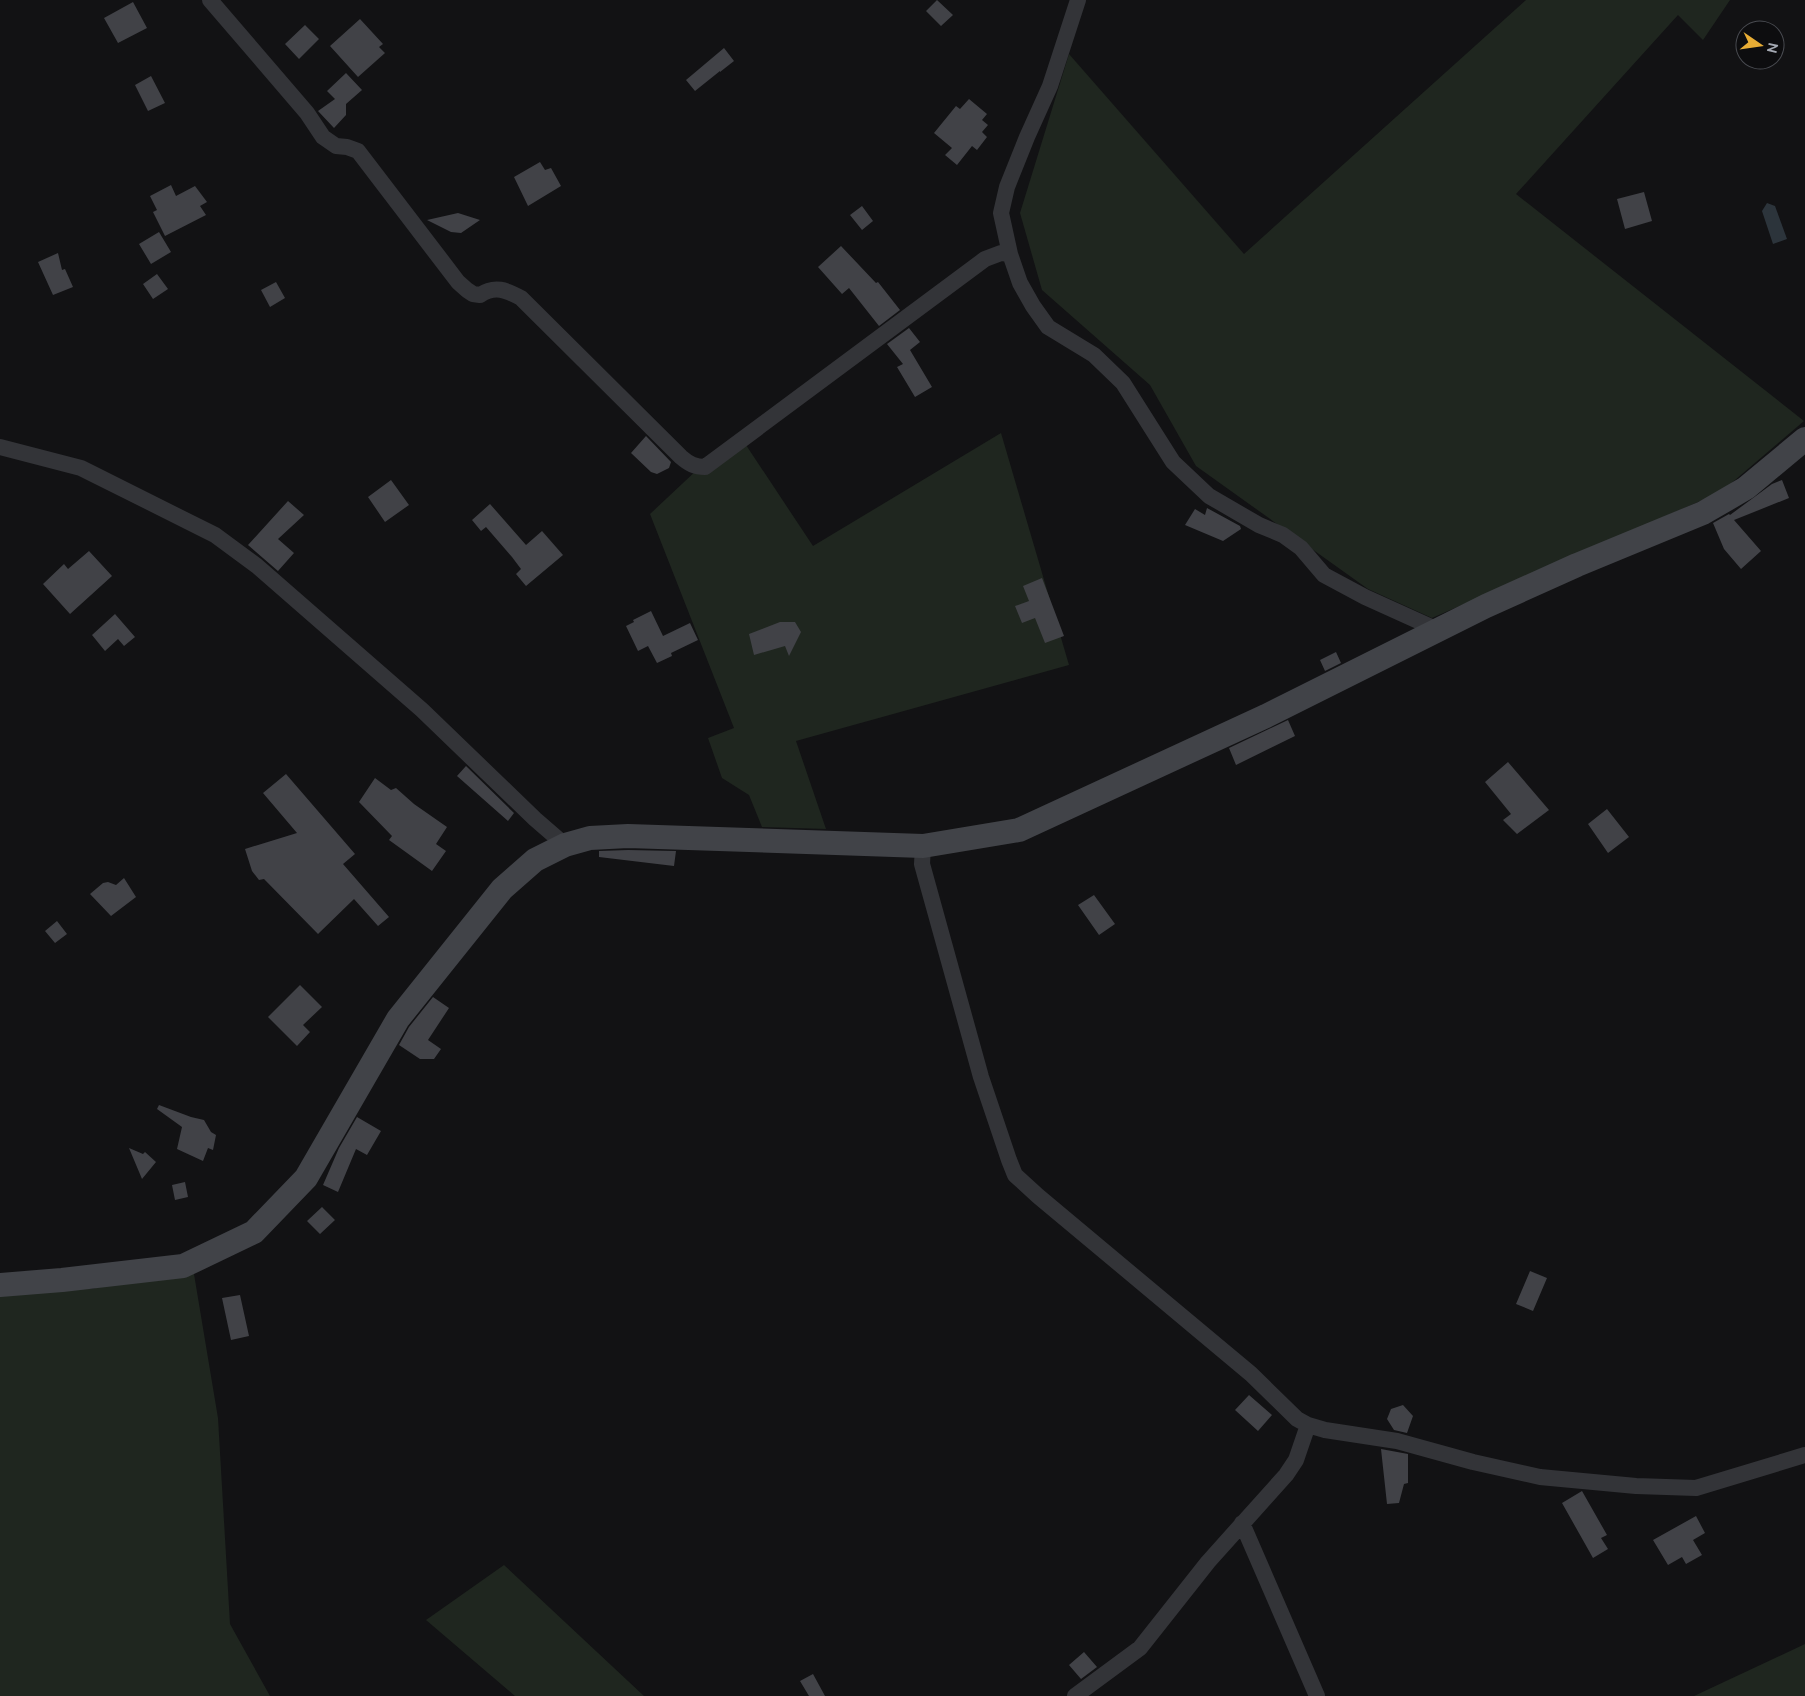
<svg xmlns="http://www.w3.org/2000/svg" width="1805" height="1696" font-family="Ubuntu,sans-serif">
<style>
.green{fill:#1f261f}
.water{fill:#2c343b}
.building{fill:#414247}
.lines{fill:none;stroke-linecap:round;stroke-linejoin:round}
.minor{stroke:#333438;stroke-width:16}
.secondary{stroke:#414348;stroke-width:24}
</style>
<rect width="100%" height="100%" fill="#121214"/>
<path class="green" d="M1526,0H1730L1703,40L1678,15L1516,194L1804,421L1721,492L1432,618L1368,589L1196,466L1150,385L1042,290L1020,213L1069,54L1244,254Z
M1001,433L1069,665L796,741L826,829L762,827L749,795L722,778L708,738L734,728L650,514L699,468L746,445L813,546Z
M193,1268L218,1418L230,1624L270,1696H0V1289H91Z
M504,1565L644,1696H515L426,1620Z
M1805,1644V1696H1694Z"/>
<path class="water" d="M1767,203L1775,206L1787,239L1773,244L1762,211Z"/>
<path class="building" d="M937,0L953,15L941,26L926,11Z
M133,2L147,28L118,43L104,18Z
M360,19L383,44L379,47L385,53L358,77L330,46Z
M305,25L319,39L299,59L285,44Z
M724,48L734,61L720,72V71L695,91L686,80Z
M346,73L362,90L346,104V115L334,128L318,111L335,99L327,91Z
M151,76L165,103L148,111L135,85Z
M969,99L987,114L982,120L988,125L982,132L987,137L977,150L972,146L957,165L945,155L952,148L934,133L956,106L960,109Z
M540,162L545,170L551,168L561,186L528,206L514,177Z
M171,185L176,196L195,186L207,202L200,206L206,215L165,236L153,212L157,210L150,196Z
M1644,192L1652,221L1625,229L1617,199Z
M862,206L873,221L862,230L850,215Z
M458,213L480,220L461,233L451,232L427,220Z
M159,232L171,252L151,264L139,244Z
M841,246L876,283L878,282L900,310L879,326L849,288L842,294L818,267Z
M58,253L62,270L65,269L73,287L53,295L38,262Z
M157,274L168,289L153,299L143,284Z
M276,282L285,298L270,307L261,290Z
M909,328L920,342L910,350L932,387L915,397L897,367L903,364L887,344Z
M646,436L671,462L669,468L657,474L651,472L631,453Z
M391,480L409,505L385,522L368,497Z
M1782,480L1789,498L1734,520L1761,551L1741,569L1724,549L1713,523L1729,514L1730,515L1772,484Z
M288,501L304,515L278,539L294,553L278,571L248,545Z
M490,504L526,545L542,531L563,555L526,586L516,574L521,569L512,557L486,527L481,531L472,520Z
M1207,508L1240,526L1241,529L1223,541L1185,525L1195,509L1205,515Z
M89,551L112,576L70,614L43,584L64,564L68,569Z
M1042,578L1064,636L1045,643L1035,618L1022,623L1015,606L1029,601L1023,586Z
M651,611L663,636L690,623L698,640L671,653L672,656L657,663L648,646L638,651L626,626L634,622L633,620Z
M115,614L135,637L124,646L118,639L105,651L92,635Z
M780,622H795L801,632L789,656L785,646L754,655L749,634Z
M1336,652L1341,663L1325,671L1320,660Z
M1288,720L1295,736L1236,765L1229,748Z
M1508,762L1549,810L1517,834L1503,820L1511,814L1485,782Z
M466,766L514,813L508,821L457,776Z
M286,774L355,854L343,864L389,917L378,926L354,899L318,934L264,879L259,880L252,871L245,849L297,833L263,793Z
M375,778L391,790L396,788L414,804L447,827L436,844L446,851L432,871L389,840L392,836L359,802Z
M1607,809L1629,837L1608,853L1588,824Z
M628,850L676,851L674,866L599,857V851Z
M124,878L136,897L111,916L90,894L103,883L108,882L116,885Z
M1094,895L1115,924L1099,935L1078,905Z
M57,921L67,934L55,943L45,931Z
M300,985L322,1007L303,1025L310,1032L297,1046L268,1017Z
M433,997L449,1008L428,1040L441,1049L434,1059H420L399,1045L409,1027Z
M159,1105L191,1117L204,1120L211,1132L216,1135L213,1150L208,1148L203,1161L177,1149L182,1127L157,1109Z
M357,1117L381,1131L367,1155L356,1149L338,1192L323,1185L339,1148Z
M129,1148L143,1154L145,1152L156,1162L142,1179Z
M185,1182L188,1197L175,1200L172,1185Z
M322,1207L335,1220L320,1234L307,1221Z
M1530,1271L1547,1278L1533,1311L1516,1304Z
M240,1295L249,1336L231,1340L222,1298Z
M1249,1395L1272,1415L1258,1431L1235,1410Z
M1403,1405L1413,1416L1407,1433L1394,1430L1387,1419L1391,1409Z
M1381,1449L1408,1454V1483L1404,1484L1399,1503L1387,1504Z
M1582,1491L1607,1535L1601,1538L1608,1549L1593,1558L1562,1503Z
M1696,1516L1705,1533L1693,1540L1702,1555L1686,1564L1682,1557L1668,1565L1653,1540Z
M1084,1652L1097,1667L1081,1679L1069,1665Z
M813,1674L825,1696H809L800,1681Z"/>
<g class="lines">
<path class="minor" d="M210,0L307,113L323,137L336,146L347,147L358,151L458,282L467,290L473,294L480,295C495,285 506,290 521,298L681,457C689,464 695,467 705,467L985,259L1001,253L1010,254
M1078,0L1050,86L1027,137L1007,187L1001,213L1010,254L1020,283L1033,306L1048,327L1094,355L1123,383L1173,462L1209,496L1259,525L1283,535L1301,548L1324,575L1365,597L1438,630
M0,447L81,468L215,535L257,566L422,710L535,819L565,845
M923,846L922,864L981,1077L1009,1160L1015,1175L1038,1196L1251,1374L1297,1419L1308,1425L1325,1430L1397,1441L1473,1462L1540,1477L1636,1486L1696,1488L1805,1455
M1242,1523L1317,1696
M1075,1696L1140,1648L1208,1562L1286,1475L1296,1460L1308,1425"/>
<path class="secondary" d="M0,1285L62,1280L183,1266L254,1232L306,1178L398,1019L502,889L535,860L565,845L590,838L628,836L923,846L1019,830L1266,716L1486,606L1577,565L1703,513L1746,488L1805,439"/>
</g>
<g transform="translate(1760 45) rotate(103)"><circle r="24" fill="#0d0d0f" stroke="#494b51"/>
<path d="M0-4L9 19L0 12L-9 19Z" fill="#e8ad35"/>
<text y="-8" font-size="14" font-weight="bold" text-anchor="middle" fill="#a4a9b3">N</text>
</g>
</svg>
